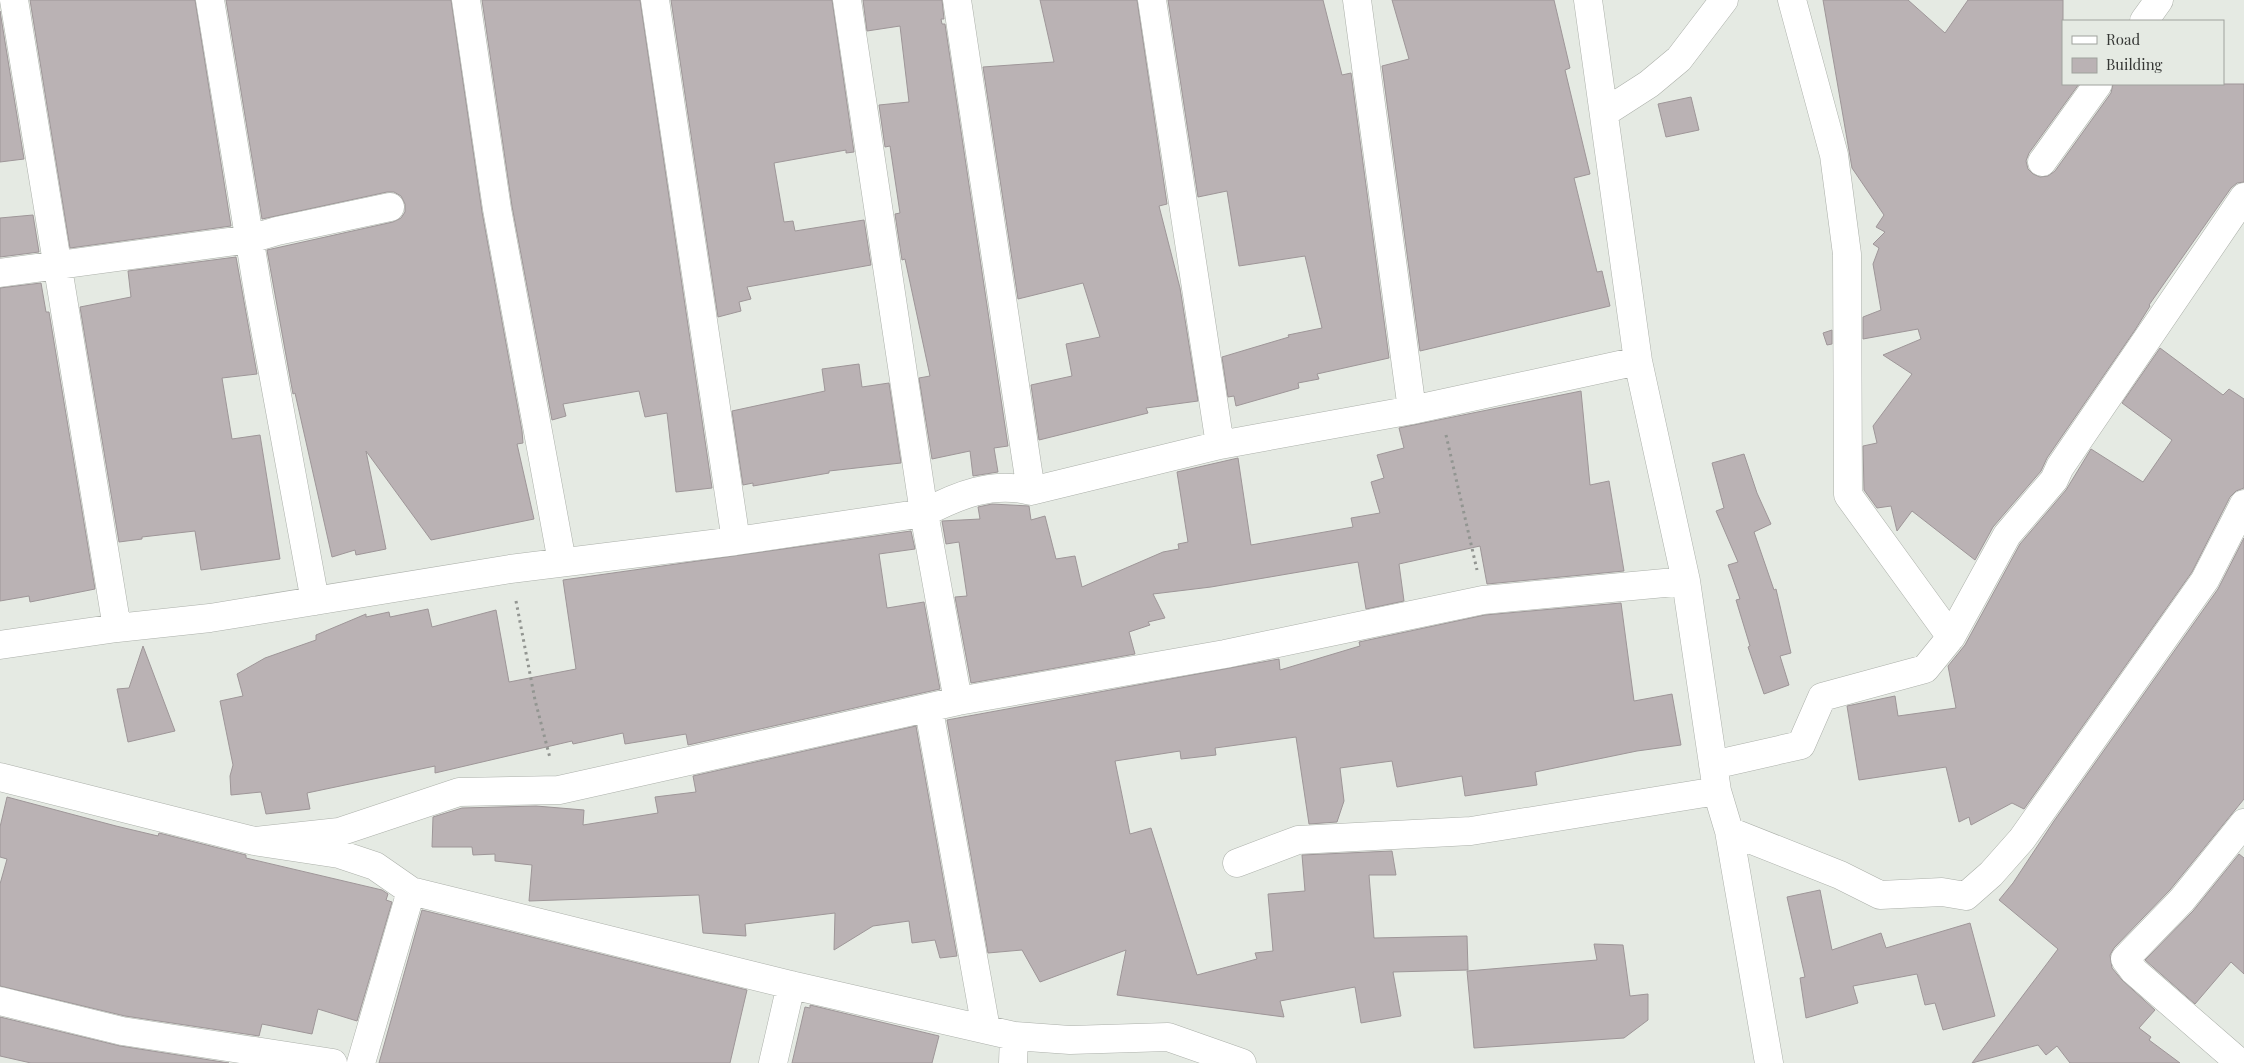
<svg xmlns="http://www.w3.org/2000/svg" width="2244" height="1063" font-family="'Playfair Display',serif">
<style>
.building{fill:#bab2b4;stroke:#9e9698}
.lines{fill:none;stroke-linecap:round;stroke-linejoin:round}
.minor-casing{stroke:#acb0aa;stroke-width:29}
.path{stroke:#929591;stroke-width:3;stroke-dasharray:2.5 4;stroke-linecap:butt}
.minor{stroke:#fff;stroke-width:28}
</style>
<rect width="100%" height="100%" fill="#e5eae3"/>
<path class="building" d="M30,0H195L231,226L70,248Z
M226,0H451L482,212L522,431L523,443L517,444L534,519L431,540L366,451L386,549L356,555L355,550L332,557L295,393L293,394L267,250L393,222L401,218L405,212V204L401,196L394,192H387L262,219Z
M482,0H640L712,488L676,492L667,413L645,417L639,391L563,404L566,416L552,420L512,206Z
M671,0H832L854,152L846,153V150L774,163L784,222L793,221L795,231L864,220L871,265L747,287L751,299L739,302L741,311L718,317Z
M863,0H942L944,19H941L942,24H945L1008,446L994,448L998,472L973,476L970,451L932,459L919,378L930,376L905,259L902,260L895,214L900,213L890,146L885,147L879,105L909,102L900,26L867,31Z
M1040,0H1137L1167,204L1159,206L1180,288L1198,401L1146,408L1148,413L1039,440L1031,385L1072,376L1066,344L1100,337L1083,283L1018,299L983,67L1054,62Z
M1168,0H1323L1342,75L1351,73L1389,358L1317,374L1319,379L1298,383L1299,388L1236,406L1234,396L1228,397L1222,357L1289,337L1288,335L1322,328L1305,256L1239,266L1227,191L1198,197Z
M1392,0H1554L1570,68L1565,70L1590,174L1574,178L1597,272L1602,271L1610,306L1420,351L1382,66L1409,59Z
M1823,0H1908L1945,33L1968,0H2063V84H2079L2029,153L2026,161L2028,169L2033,174L2040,177L2048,176L2055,171L2111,93L2113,84H2244V182L2237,183L2231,188L2149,305L2150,306L2135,330L2047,458L2041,471L1993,527L1975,560L1912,511L1897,531L1891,506L1877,508L1864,490L1863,446L1877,443L1873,426L1912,374L1883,355L1921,339L1918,329L1863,339V317L1881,310L1873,264L1879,248L1873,244L1885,232L1876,227L1884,215L1852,168Z
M0,11L24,159L0,162Z
M1691,97L1699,130L1666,137L1658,104Z
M33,215L39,252L0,257V218Z
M236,257L257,374L222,378L232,439L260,435L280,559L201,570L195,531L142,537V539L119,542L80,307L131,297L128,271Z
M41,283L46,312H49L95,589L30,602L29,596L0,601V288Z
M1832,330V344L1827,345L1823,333Z
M2160,348L2223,395L2229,389L2244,399V488L2236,491L2230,497L2192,572L2024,809L2012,803L1971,825L1969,817L1959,822L1946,767L1859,780L1847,706L1895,696L1898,716L1956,708L1948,666L1965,645L2020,544L2066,490L2091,449L2143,482L2172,440L2122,403Z
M859,364L862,387L889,383L901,463L829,471V473L753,486V483L743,485L732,411L825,391L822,369Z
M1581,391L1590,485L1609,481L1624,571L1487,584L1480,546L1399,564L1404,601L1366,609L1358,562L1211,587L1153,594L1165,618L1148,622L1150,625L1129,632L1135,654L971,683L955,597L967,596L959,542L946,544L942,521L980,519L978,507L992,504L1029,506L1031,520L1045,516L1056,559L1075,556L1082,587L1163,552L1179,549L1178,544L1188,542L1177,472L1238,458L1251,545L1353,527L1351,518L1380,513L1371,482L1384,478L1377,455L1404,448L1399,428Z
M1744,454L1757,493L1771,524L1754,532L1774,590L1776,589L1791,653L1780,656L1789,685L1764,694L1748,647L1750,646L1736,600L1740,599L1728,565L1738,562L1716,511L1724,508L1712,463Z
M911,531L915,549L879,554L887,608L924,602L940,689L688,745L686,734L625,744L623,733L573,744L572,741L435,773V766L307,793L310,809L266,814L261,792L231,795L230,776L233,765L220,701L243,696L237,674L265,658L316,640V635L366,614V617L389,612L390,617L428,609L432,627L496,610L509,682L576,669L563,580Z
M2244,538V799L2170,890L2114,948L2110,955L2112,968L2122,980L2155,1010L2139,1028L2151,1037L2149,1040L2180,1063H2070L2057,1046L2046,1055L2038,1045L1972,1063L2058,949L1999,900L2013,883L2054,821L2218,589Z
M1621,603L1634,701L1672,694L1681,745L1637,751L1535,772L1537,785L1465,796L1462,776L1397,787L1392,761L1340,768L1344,801L1337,822L1309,824L1296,737L1215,748L1216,755L1181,759L1180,751L1115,761L1130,834L1151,828L1197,975L1257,959L1255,953L1273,951L1268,894L1305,891L1302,855L1392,851L1396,875H1369L1374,938L1467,936L1468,970L1393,972L1401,1016L1361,1023L1355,987L1280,1001L1284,1017L1117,995L1126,950L1040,982L1022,950L988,953L947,720L1279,659L1280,670L1360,646L1359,642L1485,615Z
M143,646L175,731L128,742L117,689L129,688Z
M916,726L957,956L940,958L935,940L912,943L909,921L873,926L834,950L835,913L745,924L746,936L703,933L699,895L529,901L532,865L495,861V854L473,855L472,847H432L433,817L462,808L536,806L584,810L583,825L658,813L655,797L696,792L693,776Z
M7,797L116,826L158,836L159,833L246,855V858L382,890L388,894L386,900L392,902L357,1021L318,1009L312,1034L262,1024L259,1036L125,1016L0,986V884L7,859L0,857V827Z
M2239,854L2244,858V974L2231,962L2195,1004L2145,960L2193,911Z
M1820,890L1832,950L1881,933L1886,948L1970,923L1995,1016L1943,1030L1935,1003L1925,1005L1917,974L1853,986L1858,1003L1806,1018L1800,978L1805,977L1787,897Z
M422,910L747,990L730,1063H379Z
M1594,944L1623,945L1630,996L1648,994V1020L1624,1038L1474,1048L1467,971L1597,960Z
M810,1005L939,1036L932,1063H792L805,1007L810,1008Z
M0,1017L120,1046L229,1063H31L0,1056Z"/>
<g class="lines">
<defs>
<path id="minor" d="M14,0L117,628
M210,0L259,297L315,601
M466,0L497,209L562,562
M655,0L736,541
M847,0L924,513L958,701
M957,0L1031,491
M1152,0L1220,445
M1357,0L1412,410
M1588,0L1638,361L1686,581L1717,791L1729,831L1769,1063
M1792,0L1834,155L1847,254L1848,495L1951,637
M2144,21L2159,0
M1604,113L1649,84L1679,59L1724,0
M2042,162L2098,84
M0,273L250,239L277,231L390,207
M0,645L117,628L210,618L510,569L736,541L924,513C958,495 993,481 1031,491L1220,445L1412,410L1638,361
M929,710L986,1029
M1713,765L1801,745L1822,697L1925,669L1951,637L2007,535L2054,480L2060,467L2244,197
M0,777L254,841L339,854L375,866L411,891L791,985L1014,1036L1070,1040L1168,1037L1242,1063
M1729,831L1840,875L1880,895L1942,892L1966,896L1991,874L2022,839L2205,580L2244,504
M254,841L339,832L459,792L559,790L958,701L1225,654L1483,600L1686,581
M1237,863L1298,840L1471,831L1717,791
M0,1001L122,1031L333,1063
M361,1063L411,891
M773,1063L791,985
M1013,1063L1014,1036
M2240,1063L2134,971L2125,959L2182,900L2244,823"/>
</defs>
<use href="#minor" class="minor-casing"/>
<path class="path" d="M1446,435L1477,570
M516,601L535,700L550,758"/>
<use href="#minor" class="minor"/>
</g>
<rect x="2062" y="20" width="162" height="65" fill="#e5eae3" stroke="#9fa29d"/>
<rect x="2072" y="36" width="25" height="8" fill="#ffffff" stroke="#9fa29d"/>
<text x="2106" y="45" font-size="15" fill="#353735">Road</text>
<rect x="2072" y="58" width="25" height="15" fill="#bab2b4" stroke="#9fa29d"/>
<text x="2106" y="70" font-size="15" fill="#353735">Building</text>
</svg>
